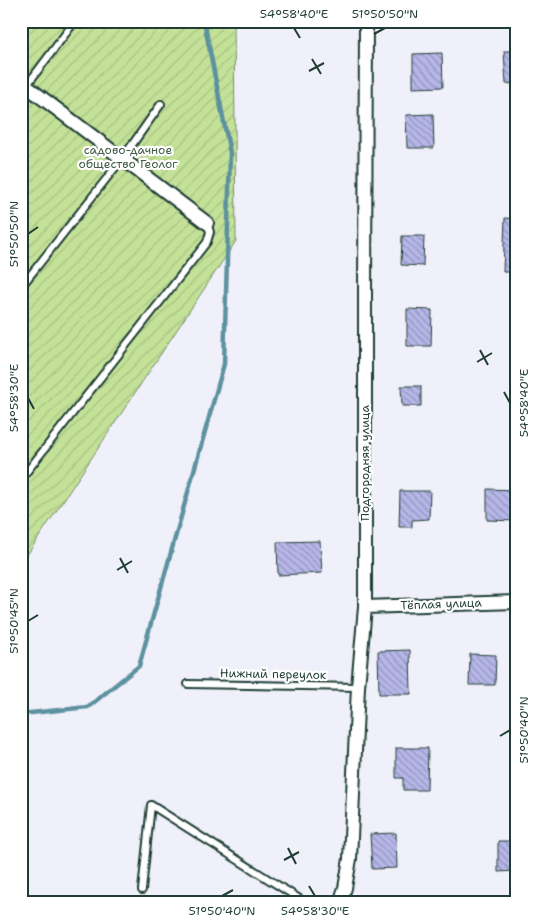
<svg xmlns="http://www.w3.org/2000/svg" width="538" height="924" font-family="'Shantell Sans',sans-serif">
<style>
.garden{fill:url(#garden-furrows);stroke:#728f66}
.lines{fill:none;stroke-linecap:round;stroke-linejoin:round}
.stream{stroke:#5c929f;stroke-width:4.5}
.building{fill:url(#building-back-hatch);stroke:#1f3d34}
.service-casing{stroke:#1f3d34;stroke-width:10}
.minor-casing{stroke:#1f3d34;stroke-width:16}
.service{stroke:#fff;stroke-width:6}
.minor{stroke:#fff;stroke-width:12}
.ticks{fill:none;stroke:#1f3d34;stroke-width:2}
.labels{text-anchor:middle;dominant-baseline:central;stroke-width:4.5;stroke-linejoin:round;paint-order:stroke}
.park-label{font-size:12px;fill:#405e48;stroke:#fff}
.street-label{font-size:12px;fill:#1f3d34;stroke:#fff}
.neatline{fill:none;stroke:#1f3d34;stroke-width:2}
.ticks-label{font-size:12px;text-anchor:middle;fill:#1f3d34}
</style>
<defs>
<pattern id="garden-furrows" width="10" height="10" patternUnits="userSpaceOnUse" patternTransform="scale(1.25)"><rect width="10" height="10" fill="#c4e198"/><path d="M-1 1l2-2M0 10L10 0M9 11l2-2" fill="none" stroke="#a8c284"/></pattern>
<pattern id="building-back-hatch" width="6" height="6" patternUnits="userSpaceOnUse" patternTransform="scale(1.25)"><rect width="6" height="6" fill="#b6b6e8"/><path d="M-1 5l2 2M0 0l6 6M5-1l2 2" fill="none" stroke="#9395bd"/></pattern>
</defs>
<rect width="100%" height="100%" fill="#f0f0fa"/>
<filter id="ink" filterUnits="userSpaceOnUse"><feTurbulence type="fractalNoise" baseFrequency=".02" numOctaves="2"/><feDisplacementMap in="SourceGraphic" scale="10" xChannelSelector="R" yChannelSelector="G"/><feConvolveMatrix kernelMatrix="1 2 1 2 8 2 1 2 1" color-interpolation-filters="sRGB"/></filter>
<g filter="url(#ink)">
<path class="garden" d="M21,21H234L236,241L21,564Z"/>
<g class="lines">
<path class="stream" d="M21,714L88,707L139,666L224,364L230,153L204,21"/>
</g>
<path class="building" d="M504,51H517V83L506,84Z
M442,53L443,87L413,88V54Z
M433,114L434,148H407L406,115Z
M505,218L517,219V272H503Z
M402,236H424L423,266L401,265Z
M407,309L432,310L431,346H407Z
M401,386H421V406H402Z
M487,489L517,490V521L487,520Z
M400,491H430L429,519L412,520V527H399Z
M320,541L322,573L278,575L277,542Z
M410,650L411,694H379L378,651Z
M470,654L496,655L495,685H469Z
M396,748H428L427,790H403V778H396Z
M396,833L397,868L372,869L370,834Z
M498,841H517V871L498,872Z"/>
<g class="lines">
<defs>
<path id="service" d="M21,93L75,21
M21,287L122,159L161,104
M21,479L207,242L210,232L207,223
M188,684L358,687
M142,890L151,805L306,903"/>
<path id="minor" d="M21,82L207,223
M365,607L517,602
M340,903L345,888L350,859L358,687L365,607V296L366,21"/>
</defs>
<use href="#service" class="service-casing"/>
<use href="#minor" class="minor-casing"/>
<use href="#service" class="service"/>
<use href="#minor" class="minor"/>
</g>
</g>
<path class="ticks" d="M294,28L300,38M374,34L385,28M312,59L321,74M309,71L324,63M28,234L38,227M480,350L488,365M477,362L492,353M504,392L510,403M28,398L34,409M120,558L128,573M117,570L132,561M28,621L38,615M500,736L510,730M288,848L296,864M284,860L299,852M309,886L315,896M222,896L233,890"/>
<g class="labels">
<g class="park-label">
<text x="128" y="150">садово-дачное<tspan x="128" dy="14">общество Геолог</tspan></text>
</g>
<g class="street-label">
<text transform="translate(365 463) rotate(-90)">Подгородняя улица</text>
<text transform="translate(441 604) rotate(-2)">Тёплая улица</text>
<text transform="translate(273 674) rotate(1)">Нижний переулок</text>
</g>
</g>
<rect width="538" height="924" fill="none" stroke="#fff" stroke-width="55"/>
<rect x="28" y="28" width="482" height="868" class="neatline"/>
<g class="ticks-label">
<text x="294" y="18">54°58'40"E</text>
<text x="385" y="18">51°50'50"N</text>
<text transform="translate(14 234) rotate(-90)" y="4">51°50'50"N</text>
<text transform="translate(14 398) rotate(-90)" y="4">54°58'30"E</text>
<text transform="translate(524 403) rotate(-90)" y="4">54°58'40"E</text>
<text transform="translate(14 621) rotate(-90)" y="4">51°50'45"N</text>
<text transform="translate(524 730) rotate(-90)" y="4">51°50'40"N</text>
<text x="222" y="915">51°50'40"N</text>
<text x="315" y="915">54°58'30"E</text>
</g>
</svg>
